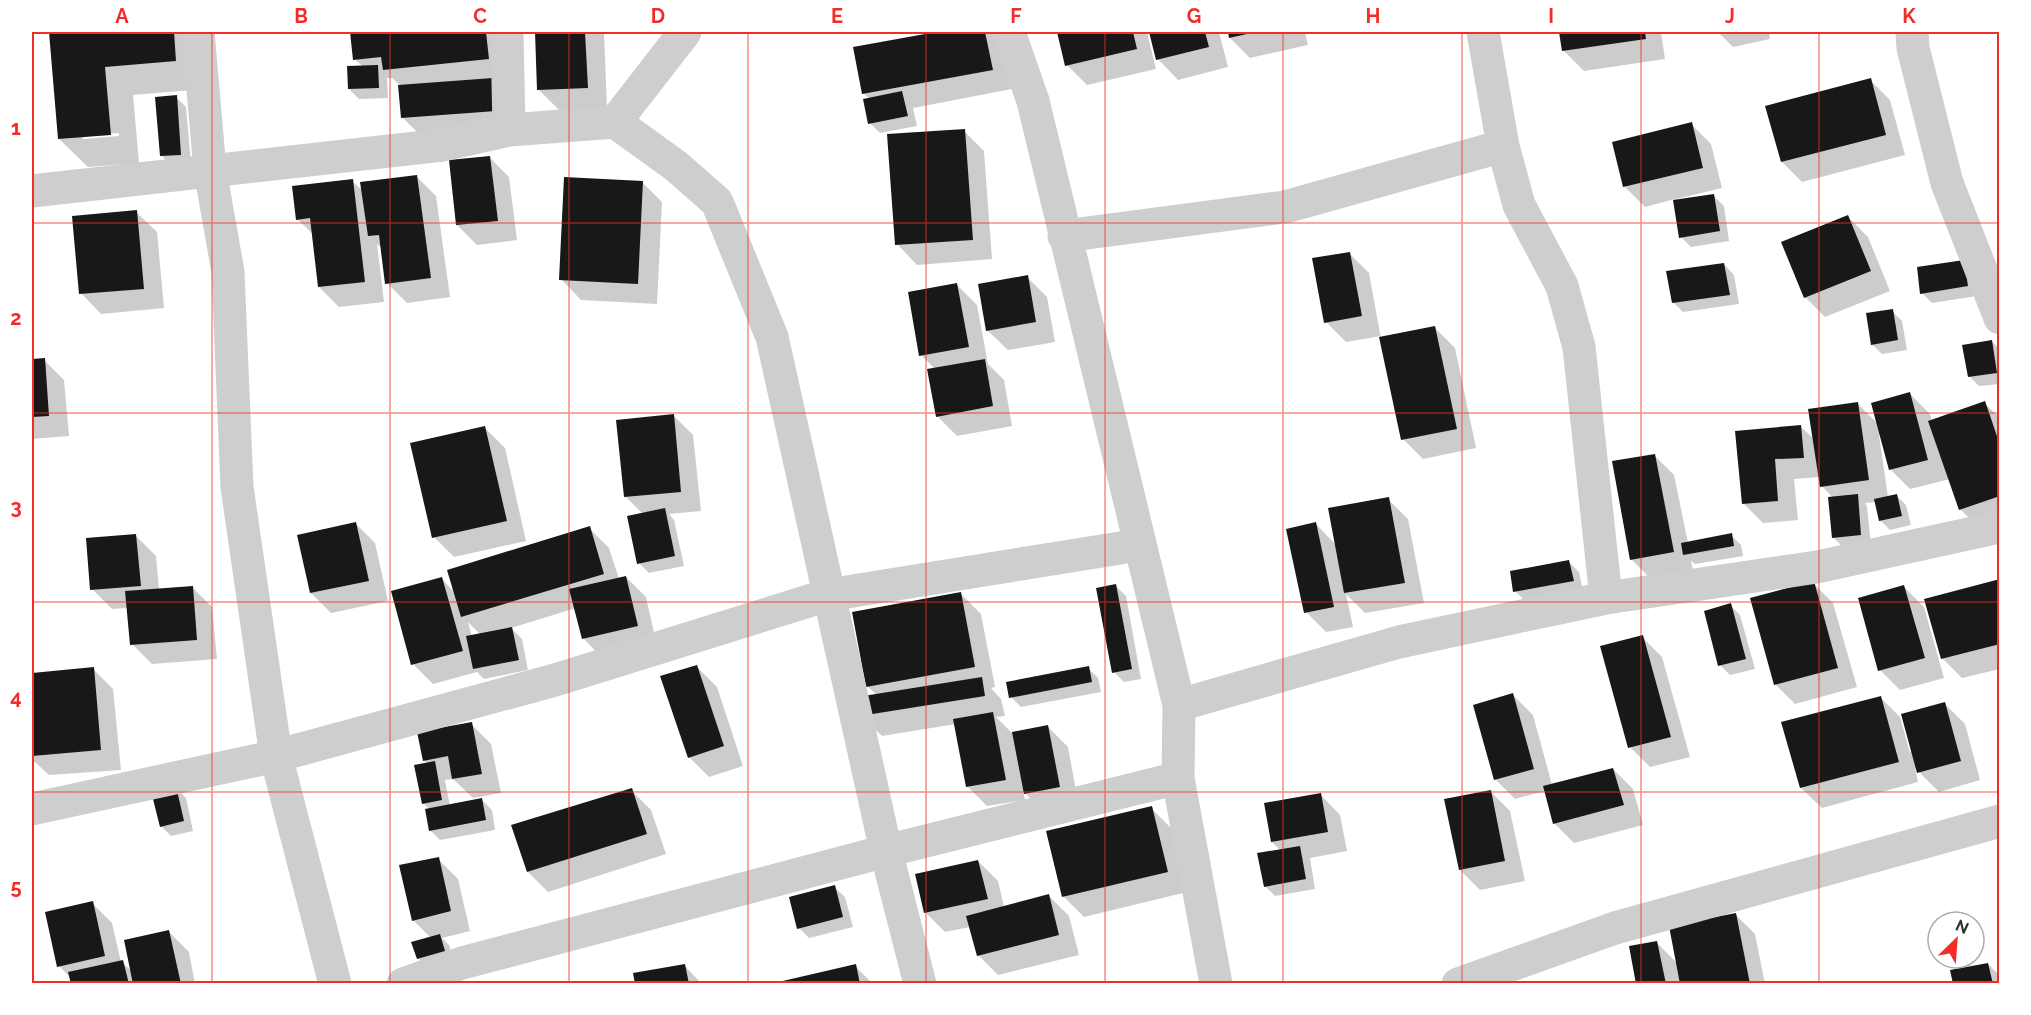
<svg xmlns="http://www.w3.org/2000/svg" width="2031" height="1015" font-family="Raleway,sans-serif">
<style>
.shadow{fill:#0003;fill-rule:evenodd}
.building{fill:#181818}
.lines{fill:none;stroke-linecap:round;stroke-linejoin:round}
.street{stroke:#cecece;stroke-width:33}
.grid{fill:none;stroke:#f32c28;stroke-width:1.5;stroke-opacity:0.55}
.neatline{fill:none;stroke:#f32c28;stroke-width:2}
.grid-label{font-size:20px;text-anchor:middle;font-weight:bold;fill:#f32c28}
</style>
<rect width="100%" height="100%" fill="#fff"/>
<path class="shadow" d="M50,32H183L204,89L133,95L139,163L88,167L59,139ZM119,133V136L83,139V136Z
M351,32H503L515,130L422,137L402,117L400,85L392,78H387L388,98L359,99L349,89L363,67L355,59Z
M536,32H604L607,108L559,110L539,90Z
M936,32H990L1003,44L1012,89L913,108L917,126L880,133L870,123V99L863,93Z
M1059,32H1147L1156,69L1087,85L1067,65Z
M1150,32H1219L1228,67L1178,80L1158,59Z
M1229,32H1305L1308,45L1250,58L1230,38Z
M1561,32H1661L1665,59L1584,71L1564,51Z
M1718,32H1769L1770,39L1733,47Z
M1870,80L1890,100L1905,155L1802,182L1782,162Z
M176,97L186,107L191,164L172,166L162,156Z
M1691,124L1711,144L1722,188L1676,199L1677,201L1714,196L1724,206L1729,241L1691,247L1681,237L1675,199L1645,207L1625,187Z
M964,131L984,151L992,259L917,265L897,244Z
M489,157L509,177L517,240L477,245L457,225Z
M416,176L436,196L450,297L407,303L387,283L382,248L377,244L384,302L339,307L319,287L314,235L297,219L352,181L363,191Z
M642,182L662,202L657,304L581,300L561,279Z
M136,212L157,232L164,308L101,314L81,293Z
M1848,217L1868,237L1890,291L1825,317L1805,297Z
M1349,253L1369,273L1381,339L1435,328L1455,348L1476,448L1423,459L1403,439L1381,336L1346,342L1326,322Z
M1963,262L1977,296L1932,303L1922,293Z
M1724,264L1734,275L1739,304L1683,312L1673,302Z
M1027,277L1047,297L1055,342L1008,350L987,330Z
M957,285L977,305L988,364L1004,380L1012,426L957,436L937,416L935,369L921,355Z
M1892,311L1902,321L1907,350L1882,354L1872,344Z
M1992,342L2000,349V384L1979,386L1969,376Z
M44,360L64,380L69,436L32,439V361Z
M1910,394L1930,414L1932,421L1984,403L2000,418V522L1980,529L1960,509L1950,479L1910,489L1890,469L1881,435H1879L1888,497L1896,495L1906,505L1911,525L1890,530L1880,520L1876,502L1865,503L1867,506L1871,545L1843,547L1833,537V498L1822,486L1820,477L1794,479L1798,520L1763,523L1743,503L1737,432L1801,427L1815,440L1857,403L1879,425Z
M673,415L693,435L701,511L669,514L674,520L684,566L649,573L639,563L643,514L625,496Z
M485,428L505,448L526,541L454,557L434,537Z
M1654,455L1674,475L1688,543L1731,535L1741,545L1743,556L1695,564L1691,561L1693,571L1652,580L1632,560Z
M1388,499L1408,519L1424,603L1365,613L1346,594L1353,627L1326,632L1306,612L1316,524L1336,545Z
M355,523L375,543L388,601L331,613L311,593Z
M589,528L609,548L619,579L626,577L646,597L657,646L603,659L583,638L576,608L511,628L522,639L528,670L484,679L477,672L433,684L413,664L442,579L455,593ZM468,622L481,635L472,637Z
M136,536L156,556L159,590L192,587L212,607L217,659L152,664L132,644L128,608L112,609L92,589Z
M1569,562L1579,572L1583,591L1525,601L1515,591Z
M2000,581V669L1962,678L1942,658Z
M1813,583L1833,603L1857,687L1795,704L1775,684Z
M1116,586L1126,596L1141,679L1124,682L1114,672Z
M1904,587L1924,607L1944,678L1900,690L1880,670Z
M961,594L981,614L995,687L991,688L1001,699L1005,716L996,717L1012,733L1048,727L1068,747L1079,807L1045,813L1023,791L1025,800L987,806L967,786L956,724L882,736L861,716L877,695L867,686Z
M1730,605L1740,615L1755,669L1730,675L1720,665Z
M1642,637L1662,657L1690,757L1650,767L1630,747Z
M697,667L717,687L743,766L709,777L689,757Z
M1088,668L1098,678L1101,692L1021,707L1011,697Z
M93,669L113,689L121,770L49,775L35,762H32V674Z
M1513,695L1533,715L1552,785L1613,769L1633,789L1643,825L1574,843L1554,823L1545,791L1515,799L1495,779Z
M1880,697L1900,717L1910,753L1945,704L1965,724L1980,780L1939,792L1915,768L1918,782L1822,808L1801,788Z
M471,724L491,744L501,793L473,798L453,779L445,780L450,806L482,800L492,810L495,830L440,840L430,830L429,809L423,803L428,764L424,760Z
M176,788L186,798L193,831L171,836L161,826Z
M631,790L651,810L666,854L548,892L528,872Z
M1490,791L1510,811L1525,881L1480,890L1460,870Z
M1320,794L1340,815L1347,851L1310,858L1315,889L1275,896L1265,886L1281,851L1272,842Z
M1151,808L1171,828L1187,892L1084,917L1064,897Z
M438,859L458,879L470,931L442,938L449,945L454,961L428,968L418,958L431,938L413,920Z
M978,861L998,881L1004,907L1049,896L1069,916L1079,955L998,975L978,955L970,927L945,932L925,912Z
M834,887L845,897L853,927L809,938L799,928Z
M92,903L112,923L121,962L132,971L169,932L189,952L195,984H72L71,978L59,966Z
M1735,914L1755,934L1765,984H1638L1657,943L1677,963Z
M1988,964L2000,976V984H1954Z
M685,966L702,984H637Z
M855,966L873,984H777Z"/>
<path class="building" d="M49,32H174L176,61L105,67L111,135L58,139Z
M350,32H486L489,59L383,70L381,57L353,60Z
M535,32H585L588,88L537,90Z
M936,32H985L993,70L862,94L853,47Z
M1057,32H1133L1137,49L1065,66Z
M1149,32H1205L1209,47L1156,60Z
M1228,32H1256L1229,38Z
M1559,32H1645L1646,39L1562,51Z
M378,65L379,88L348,89L347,66Z
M493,78L496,111L401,118L398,85Z
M1871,78L1886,135L1781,162L1765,106Z
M902,91L908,116L868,124L863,99Z
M177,95L181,155L160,156L155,97Z
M1692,122L1703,168L1623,187L1612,142Z
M965,129L973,240L895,245L887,134Z
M490,156L498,221L456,225L449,160Z
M417,175L431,278L385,284L379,235L368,236L360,182Z
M564,177L643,181L638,284L559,280Z
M353,179L365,282L318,287L310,218L296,220L292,186Z
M1714,194L1720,231L1679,238L1673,200Z
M137,210L144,289L79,294L72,216Z
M1848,215L1871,271L1804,298L1781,242Z
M1350,252L1362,316L1324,323L1312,258Z
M1964,260L1968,286L1920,294L1917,267Z
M1724,263L1730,295L1672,303L1666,271Z
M1028,275L1036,322L986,331L978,284Z
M957,283L969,347L919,356L908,292Z
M1893,309L1898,340L1871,345L1866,313Z
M1435,326L1457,429L1401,440L1379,337Z
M1992,340L1997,373L1968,377L1962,345Z
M45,358L49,416L32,417V359Z
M985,359L993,406L936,417L927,369Z
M1910,392L1928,460L1889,470L1871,403Z
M1985,401L2000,445V496L1959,510L1928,421Z
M1858,402L1869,480L1820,487L1808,409Z
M674,414L681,492L624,497L616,420Z
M1801,425L1804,458L1775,459L1778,501L1742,504L1735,431Z
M485,426L507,521L432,538L410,443Z
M1655,454L1674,552L1630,560L1612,461Z
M1858,494L1861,535L1832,538L1828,497Z
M1897,494L1902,516L1879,521L1874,499Z
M1389,497L1405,583L1344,593L1328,508Z
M665,508L675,556L637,564L627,516Z
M356,522L369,581L310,593L297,535Z
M1316,522L1334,607L1304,613L1286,529Z
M590,526L604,574L461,617L447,570Z
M1732,533L1734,546L1683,555L1681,543Z
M136,534L141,586L90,590L86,538Z
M1569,560L1574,581L1513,592L1510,571Z
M626,576L638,626L582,639L569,589Z
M442,577L463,651L411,665L391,591Z
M2000,579V644L1941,659L1924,599Z
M1814,581L1838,668L1774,685L1750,598Z
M1116,584L1132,669L1112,673L1096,588Z
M1904,585L1925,658L1878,671L1858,598Z
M193,586L197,640L130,645L125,591Z
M961,592L975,667L866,687L852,612Z
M1731,603L1746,659L1718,666L1704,611Z
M512,627L519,660L473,669L466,636Z
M1643,635L1671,737L1628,748L1600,646Z
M697,665L724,746L688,758L660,676Z
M1089,666L1092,682L1009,698L1006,682Z
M94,667L101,750L32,756V673Z
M982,677L985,696L860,716L857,697Z
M1513,693L1534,769L1494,780L1473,705Z
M1881,696L1899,762L1800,788L1781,722Z
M1945,702L1961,761L1917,773L1901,714Z
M993,712L1006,780L966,787L953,719Z
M472,722L482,774L452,779L448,756L423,761L417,732Z
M1048,725L1060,787L1024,794L1012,732Z
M435,761L442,800L422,804L414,765Z
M1613,768L1624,805L1553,824L1543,786Z
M176,786L184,821L160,827L151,791Z
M632,788L647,834L527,872L511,825Z
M1491,790L1505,861L1459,870L1444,799Z
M1321,793L1328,832L1271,842L1264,803Z
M482,798L486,820L429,831L425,809Z
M1152,806L1168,872L1062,897L1046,831Z
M1300,846L1306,879L1264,887L1257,853Z
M439,857L451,911L412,921L399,865Z
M978,860L988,899L924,913L915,874Z
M835,885L843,917L797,929L789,897Z
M1049,894L1059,935L977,956L966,916Z
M93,901L105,956L57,967L45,912Z
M1736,913L1750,984H1680L1669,926Z
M169,930L181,984H133L124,940Z
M440,934L445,951L417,959L411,942Z
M1657,941L1666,984H1636L1629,946Z
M123,960L129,984H71L68,972Z
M1988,963L1993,984H1953L1950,970Z
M685,964L689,984H635L633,973Z
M856,964L860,984H774V983Z"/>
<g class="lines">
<path class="street" d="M198,32L210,170L228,272L237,487L276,756L335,984
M507,32L509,130
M1009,32L1033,101L1179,705L1178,778L1216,984
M1483,32L1503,146L1519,205L1562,286L1579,347L1606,598
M1912,32L1913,48L1947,183L2000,318
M615,122L685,32
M32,191L443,145L509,130L615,122L676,166L717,202L772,337L886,851L920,984
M1064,236L1285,207L1503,146
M1179,705L1399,642L1606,598L1817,567L2000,527
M32,809L276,756L555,680L828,595L1139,545
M403,984L462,963L886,851L1178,778
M1458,984L1615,928L2000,821"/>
</g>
<path class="grid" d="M212,32V984M390,32V984M569,32V984M748,32V984M926,32V984M1105,32V984M1283,32V984M1462,32V984M1641,32V984M1819,32V984M32,223H2000M32,413H2000M32,602H2000M32,792H2000"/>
<rect width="2031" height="1015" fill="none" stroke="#ffffff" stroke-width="66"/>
<g transform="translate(1956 940) rotate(25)"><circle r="28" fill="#ffffff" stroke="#adadad" stroke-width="1.5"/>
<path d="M0-4.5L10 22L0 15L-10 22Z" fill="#f32c28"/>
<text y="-9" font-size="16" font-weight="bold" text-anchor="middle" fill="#313131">N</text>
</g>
<rect x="33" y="33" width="1965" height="949" class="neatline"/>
<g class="grid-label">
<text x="122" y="23">A</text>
<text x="301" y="23">B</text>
<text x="480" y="23">C</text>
<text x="658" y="23">D</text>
<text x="837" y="23">E</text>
<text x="1016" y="23">F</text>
<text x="1194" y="23">G</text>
<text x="1373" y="23">H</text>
<text x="1551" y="23">I</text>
<text x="1730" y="23">J</text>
<text x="1909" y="23">K</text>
<text x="16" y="135">1</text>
<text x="16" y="325">2</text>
<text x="16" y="514">3</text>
<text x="16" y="704">4</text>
<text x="16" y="894">5</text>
</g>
</svg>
